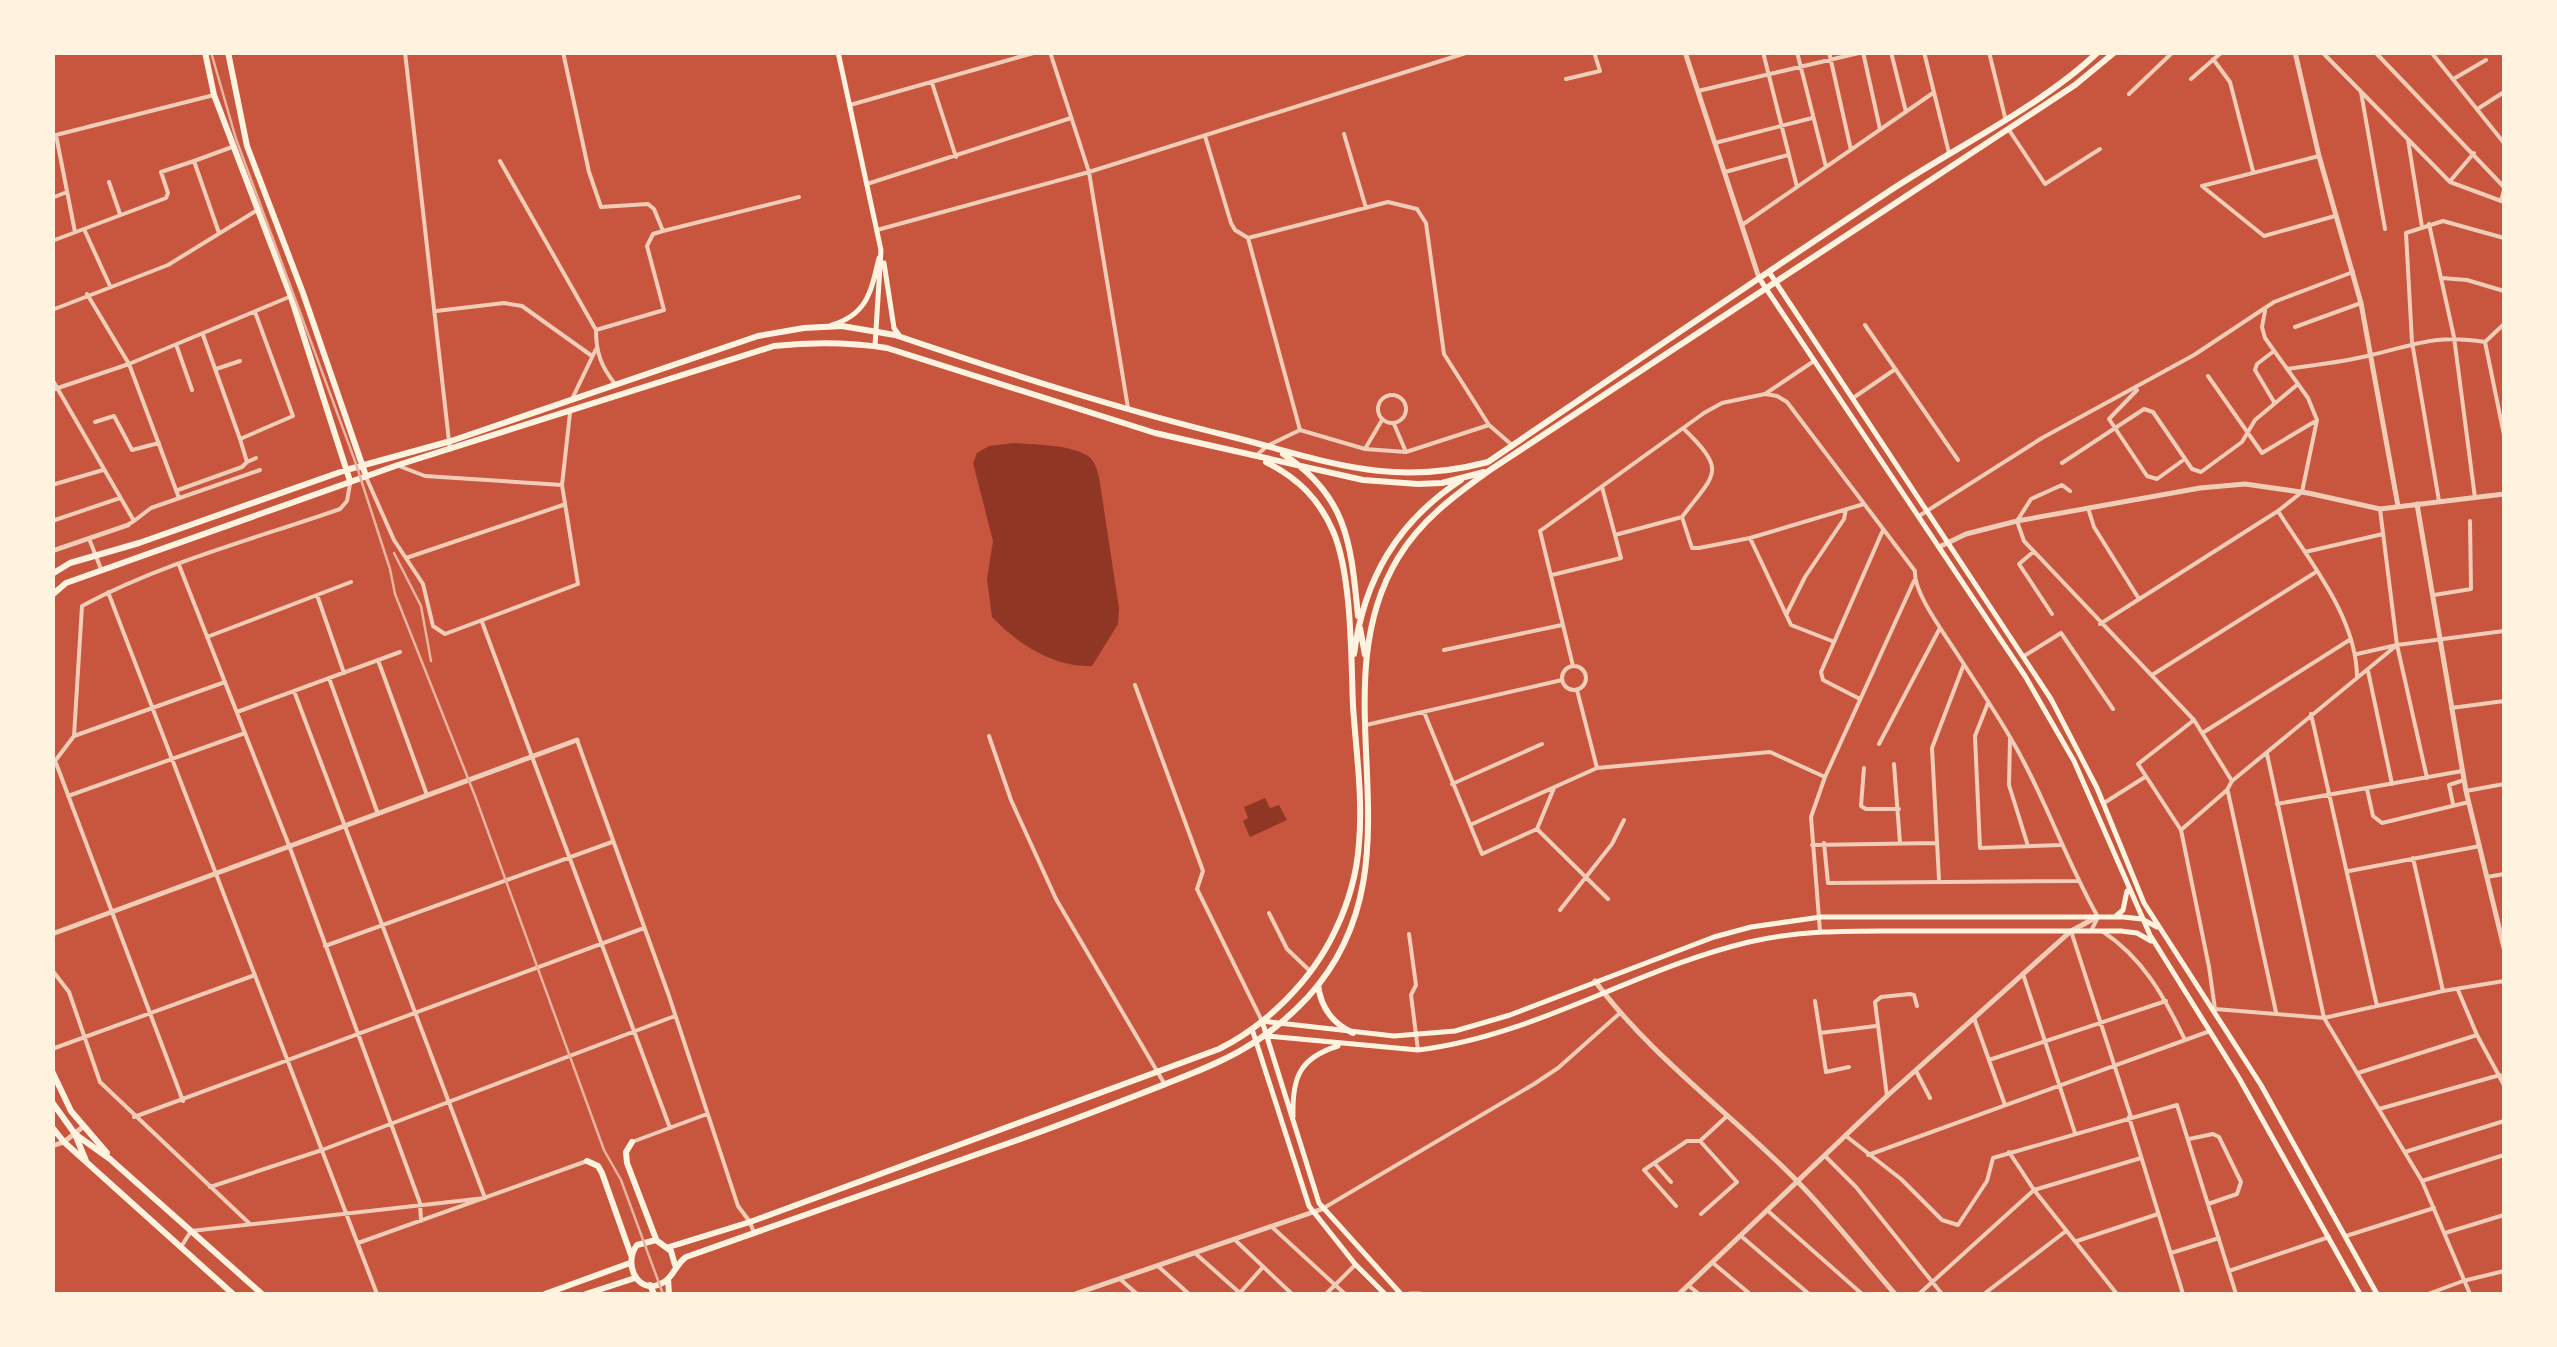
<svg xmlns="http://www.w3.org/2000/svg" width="2557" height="1347" font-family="'Noto Serif',serif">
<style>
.water{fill:#8f3625}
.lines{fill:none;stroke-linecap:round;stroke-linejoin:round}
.minor{stroke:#f1ccb7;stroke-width:4}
.tertiary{stroke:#f1ccb7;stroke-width:5}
.secondary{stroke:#fff3e0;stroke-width:5}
.primary{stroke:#fff3e0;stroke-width:6}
.tram{stroke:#e9b49f;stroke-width:2.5}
</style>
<rect width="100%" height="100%" fill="#c8553d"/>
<path class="water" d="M1014,443C1036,445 1069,444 1088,456C1095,461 1097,470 1099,477L1119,608L1118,624L1092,666C1053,667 1018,644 992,617L987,579L993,541L973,463L977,453L989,446Z
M1265,798L1270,808L1279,805L1287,820L1250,837L1243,821L1248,818L1244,807Z"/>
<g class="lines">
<path class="minor" d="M405,52L450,450
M563,52L589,172L601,207L648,204L654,209L663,231L653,234L647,246L664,310L596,330C596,353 601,366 615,384
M1050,52L1089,172L1128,408
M1763,52L1797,187
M1797,52L1826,167
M1829,52L1851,150
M1863,52L1880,129
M1891,52L1906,112
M1924,52L1949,153
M1989,52L2006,121
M2322,52L2450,182L2504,202
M2375,52L2504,187
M2431,52L2504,143
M2213,59L2230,82L2253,171
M2455,78L2486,60
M1566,79L1600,71L1594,52
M2191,79L2222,52
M932,83L956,157
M1698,91L1863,52
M2361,92L2385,229
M2129,94L2173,52
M850,105L1037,52
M2479,108L2504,92
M2009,130L2045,184L2100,149
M1344,134L1366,208
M56,135L75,232
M52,136L214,95
M1205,136L1231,223L1235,230L1248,238L1300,430
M2408,140L2422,227
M1715,143L1812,118
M2319,156L2202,186L2264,236L2335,216
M194,161L232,147
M500,161L596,330
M1725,172L1788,155
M2451,180L2474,153
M109,182L120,214
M867,184L1071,118
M52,198L67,192
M2501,201L2504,190
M2429,224L2454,337L2475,498
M1742,225L1933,93
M84,229L110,286
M877,230L1089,172L1469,52
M663,231L799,197
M1248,238L1388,202L1417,209L1426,223L1444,354L1489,425L1512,445
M52,241L166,198L168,193L161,172L194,161L219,233
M2442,278L2467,280L2504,291
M87,294L129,364L179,498
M52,310L168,265L259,209
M436,311L504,303L522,306L592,356
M255,312L293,416L240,439L247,462L256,458
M2504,324L2485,342L2504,435
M1865,325L1958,460
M2295,327L2361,303
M203,335L240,439
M177,347L192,390
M2274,351L2257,364L2255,370L2274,402
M216,369L240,361
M2287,369C2315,365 2344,362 2371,355C2418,344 2436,334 2485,342
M2208,376L2262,453L2314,422
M52,379L134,521L129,524
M52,390L129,364L289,297
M2137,390L2109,419L2147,476L2157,479L2182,461
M1765,394L1777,396L1787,402L1915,571C1913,592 1944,633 1956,652C1974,680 1993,708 2010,737C2044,794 2065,859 2098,917L2091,931
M1378 409a14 14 0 1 1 28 0a14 14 0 1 1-28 0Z
M1853,398L1894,370
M572,399L596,349
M95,422L114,416L132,450L159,443
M1394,424L1406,452
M1365,449L1382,420
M1258,454L1267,446L1300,430L1365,449L1406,452L1489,425
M2062,463L2144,409L2153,412L2192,469L2201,472L2242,442L2255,420L2298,384
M399,466L425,476L562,485
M366,477L394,540L423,584L433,626L445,634L578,584L562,485L570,413
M52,485L103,470
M1602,487L1615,535L1682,517L1692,548H1699L1750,538L1864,504
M178,490L242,467L247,462
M2070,491L2062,485L2031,499L2017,521L2024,541L2194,720L2232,781
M2439,501L2412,342L2406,233L2443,221L2504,238
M2088,508L2094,527L2139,599
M2380,509L2397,645L2427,778
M2278,511C2309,561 2357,617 2357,678
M1919,516L2042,438L2194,355L2274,302L2353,272
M1682,517C1715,473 1728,472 1684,429
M52,521L120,498
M134,521L151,508L260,470
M1750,538L1791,625L1832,641
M90,541L101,569
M2033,552L2019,564L2052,614
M2305,552L2383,534
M406,558L563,505
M179,565L290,848L420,1203L421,1221
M1552,575L1621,558L1615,535
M108,592L377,1294
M317,595L344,673
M2434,595L2471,589L2470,521
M1787,613L1805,577L1844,519L1846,509
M482,622L670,1128
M2100,624L2278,511L2302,492L2317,420L2308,398L2265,338L2262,327L2265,311
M207,637L351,582
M1444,650L1562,625
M2357,654L2397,645L2504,631
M2024,656L2061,633L2113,709
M378,660L427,795
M1562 678a12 12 0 1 1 24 0a12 12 0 1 1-24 0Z
M1573,666L1540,531L1704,413L1722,403L1765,394L1814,361
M2368,671L2392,784
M2152,675L2316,572
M329,678L378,814
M1135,685L1203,871L1197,889L1262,1021
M1577,690L1597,768
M294,691L485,1198
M1860,699L1823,680L1821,672L1883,530
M1988,703L1975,736L1980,848L2061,845
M2451,708L2504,701
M237,712L400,652
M1424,712L1482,854L1537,829
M2311,714L2377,1006
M2194,720L2138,764L2181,830L2209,967L2215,1009L2324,1018L2443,991L2504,981
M1366,725L1562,680
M2204,732L2351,639
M74,736L225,682
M989,736L1011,800L1056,899L1164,1083
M2010,739L2009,785L2028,846
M577,740L669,996L738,1206L750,1222L754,1233
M1879,744L1940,628
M2267,754L2324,1018L2422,1181L2470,1294
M56,763L183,1101
M1894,764L1900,843
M52,765L74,736L82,606C162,563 254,539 340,509L347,501L350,484
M1864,768L1861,806L1866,809H1899
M1452,784L1542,744
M1554,788L1537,829L1608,899
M2367,789L2373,816L2382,823L2469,802
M2466,791L2504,784
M2228,792L2276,1012
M68,796L245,733
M2104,803L2145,777
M2277,804L2462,771
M2453,804L2449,785L2464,780
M1470,825L1597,768L1770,752L1825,777
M2181,830L2227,790L2232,781L2397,645
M1824,843L1828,883L2078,881
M1812,845L1937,843
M2413,858L2443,991
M2349,871L2480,846
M2487,877L2504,874
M1939,879L1932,748L1964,664
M1560,910L1612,844L1624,820
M1269,913L1287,949L1310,971
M1820,931L1811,817L1825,777L1914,581
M2071,931L2131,1117
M2102,931C2143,958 2164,996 2185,1040
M1409,934L1416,985L1411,995L1418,1050
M325,946L612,842
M52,970L69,992L100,1082L250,1224
M2023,974L2075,1133
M2458,990L2477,1035L2504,1085
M1815,1001L1820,1033
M1974,1018L2005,1105
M52,1049L255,975
M1989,1060L2166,1001
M1849,1067L1826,1072L1820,1033L1876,1026
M1916,1071L1930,1098
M2358,1073L2477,1035
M1887,1096L1875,1002L1881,997L1910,994L1914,995L1917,1006
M2379,1109L2500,1075
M134,1117L644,928
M2129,1117L2183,1294
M1846,1136L1901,1179L1942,1220L1958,1225L1987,1181L1993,1158L2177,1105L2236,1294
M2189,1139L2213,1134L2219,1137L2241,1182L2237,1194L2208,1204
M632,1142L707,1114
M2009,1152L2034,1190L2117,1294
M2405,1152L2504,1121
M1868,1155L2210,1031
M1826,1157L1856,1187L1942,1294
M1656,1165L1671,1182
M2422,1181L2504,1155
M210,1187L322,1150L675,1016
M1676,1206L1644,1170L1687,1141H1700
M1322,1209L1534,1084L1558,1068L1620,1013
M1768,1211L1862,1294
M1701,1214L1737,1182L1700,1141L1726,1117
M1272,1227L1345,1294
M2445,1233L2504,1215
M1741,1236L1809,1294
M2346,1236L2434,1208
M1234,1239L1292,1294
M2077,1241L2158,1214
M358,1243L587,1161
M181,1247L191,1231L485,1198
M2171,1253L2219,1238
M1196,1254L1241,1294
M1713,1263L1750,1294
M1159,1267L1189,1294
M2229,1271L2329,1237
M1120,1279L1137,1294
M52,1280L53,1281
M1689,1286L1699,1294
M1239,1294L1262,1268
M1326,1294L1354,1266
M1919,1294L2034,1190L2141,1158
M1984,1294L2066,1231
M2428,1294L2463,1281L2504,1271"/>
<path class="tertiary" d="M1685,52L1759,278
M2295,52L2319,156L2361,303L2398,506
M2417,504L2466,791L2504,948
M1939,547L1966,534L2017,521L2200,488L2245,484L2308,493L2380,509L2504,494
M52,551L128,525
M52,934L577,740
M1595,981C1652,1058 1732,1114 1799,1183C1833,1218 1863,1257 1895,1294
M52,1146L64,1142L84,1126
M1075,1294L1322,1209
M1410,1294H1420
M1679,1294L1887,1096L2071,931L2095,918"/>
<path class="secondary" d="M838,52L881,250L875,346
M884,263L894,328L899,335
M1769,272L2051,699L2097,788L2144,903L2261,1085L2377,1294
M1759,278L2025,676L2074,761L2150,935L2239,1078L2360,1294
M832,325C868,314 871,291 879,258
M2116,916L2123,910L2127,891
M1252,1029L1309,1206L1355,1264L1385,1294
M1267,1036L1418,1050C1535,1036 1635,969 1749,942C1805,929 1860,931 1916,931C1984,931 2053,931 2121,931L2137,933L2151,941
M1293,1117C1292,1078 1299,1058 1338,1046
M1401,1294L1319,1203L1262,1021L1394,1036L1455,1031L1510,1015L1714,937L1751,927L1821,917H2123L2142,919L2157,927"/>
<path class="primary" d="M205,52L214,95L291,297L350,481
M228,52L247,146L303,293L366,476
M1283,454C1348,496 1351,545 1358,616
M1488,462C1623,370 1758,278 1894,188C1958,146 2044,104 2098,52
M52,574L70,563L139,543L346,470L451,441L758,336L804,328L842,326L895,335C1007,373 1118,409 1233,437C1327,461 1389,488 1488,462
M52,595L66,583L398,465L774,346C813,342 848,342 887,348L1155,433L1363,480L1418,484L1442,483L1484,472
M1360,628L1365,655
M1354,654C1364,579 1397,522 1461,480
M1318,985C1321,1008 1332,1023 1353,1033
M52,1071L71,1111L107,1153
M52,1102L75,1134L86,1161
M52,1127L64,1142L233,1294
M75,1134L110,1159L262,1294
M632,1142L626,1152L627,1163L656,1239
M587,1161L598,1166L602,1173L631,1255
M669,1247L750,1222L1219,1049C1267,1025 1312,980 1335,931C1348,904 1357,873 1359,843C1363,797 1356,751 1353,706C1351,657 1352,575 1333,531C1319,499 1298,478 1266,462
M675,1265L671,1251L656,1240L637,1245C622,1264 639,1298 664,1282C674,1276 676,1264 686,1257C788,1221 890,1185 992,1149C1042,1132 1091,1113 1140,1094C1208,1067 1256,1053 1308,997C1429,864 1315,696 1398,558C1421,520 1455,495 1490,470L2075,85L2115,52
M668,1279L669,1294
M650,1285L654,1294
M545,1294L630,1263
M586,1294L635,1278"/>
<path class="tram" d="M211,52L236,139L355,461L390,569L395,594L475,796L604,1150L621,1180L663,1294
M394,553L421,606L431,661"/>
</g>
<rect width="2557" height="1347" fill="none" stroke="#fff3e0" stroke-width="110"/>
</svg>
